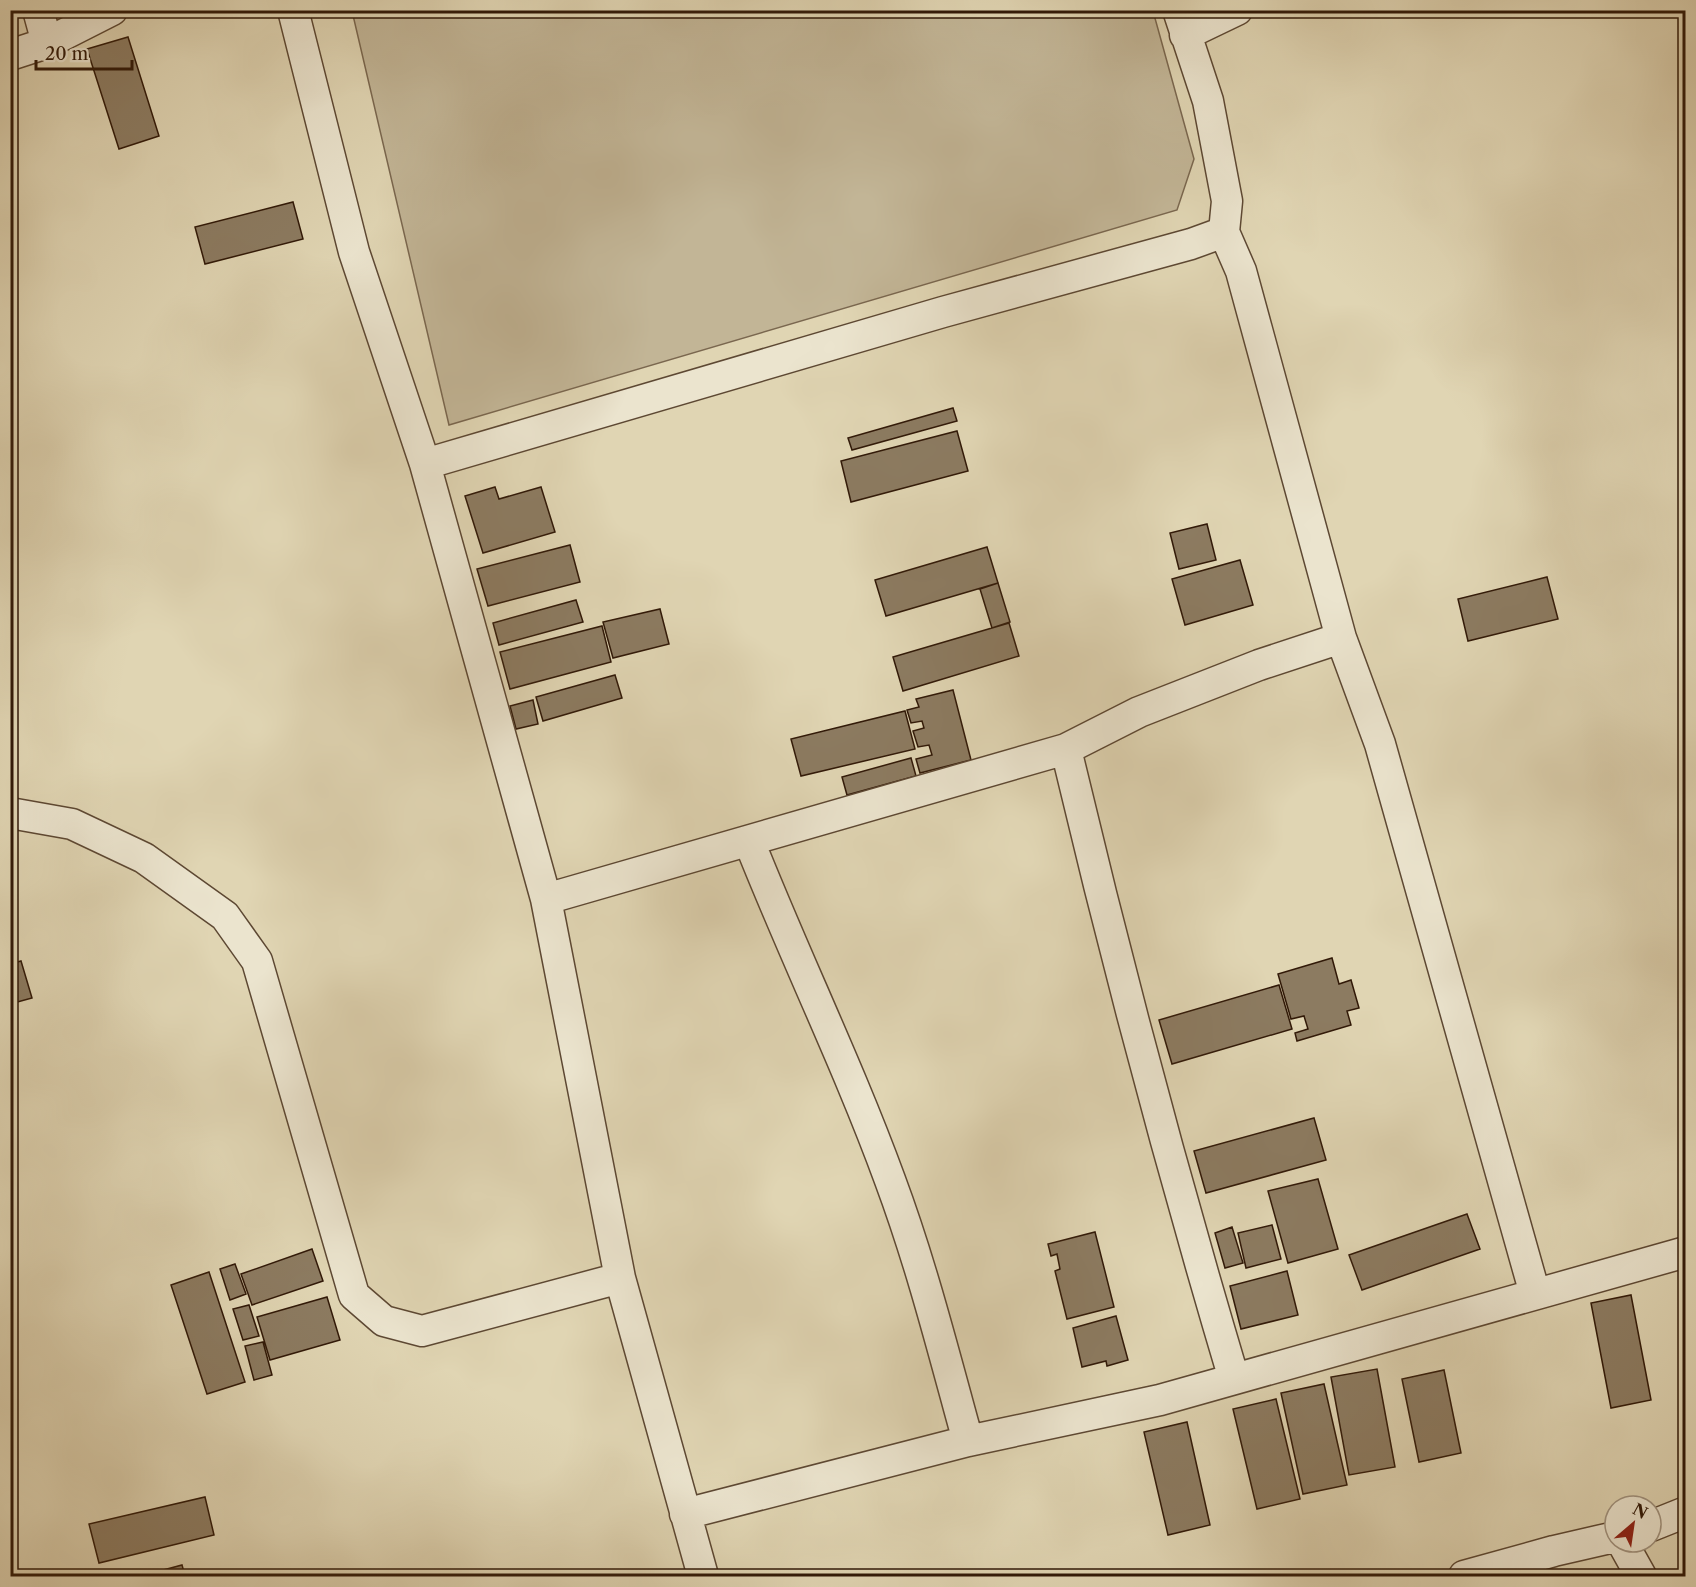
<svg xmlns="http://www.w3.org/2000/svg" width="1696" height="1587" font-family="'Libre Caslon Text',serif">
<style>
.green{fill:#c2b596;stroke:#7a674f;stroke-width:1.5}
.building{fill:#8c7b61;stroke:#311908;stroke-width:1.5}
.lines{fill:none;stroke-linecap:round;stroke-linejoin:round}
.minor-casing{stroke:#5d4833;stroke-width:33}
.minor{stroke:#ebe4ce;stroke-width:30}
</style>
<rect width="100%" height="100%" fill="#e0d5b3"/>
<filter id="stains"><feTurbulence type="fractalNoise" baseFrequency=".00333" numOctaves="4"/><feColorMatrix values="0 0 0 0 .2 0 0 0 0 .09 0 0 0 0 .02 0 0 0 .5 -.17"/></filter>
<radialGradient id="worn" r=".72"><stop offset=".6" stop-color="#630" stop-opacity="0"/><stop offset="1" stop-color="#630" stop-opacity=".3"/></radialGradient>
<path class="green" d="M352,11H1153L1194,159L1177,210L449,425Z"/>
<path class="building" d="M128,37L159,136L119,149L87,49Z
M293,202L303,239L205,264L195,227Z
M953,408L957,421L852,450L848,438Z
M957,431L968,471L851,502L841,461Z
M495,487L499,499L541,487L555,532L483,553L465,496Z
M1207,524L1216,560L1179,569L1170,533Z
M570,545L580,582L488,606L477,569Z
M987,547L998,583L886,616L875,580Z
M1240,560L1253,605L1185,625L1172,579Z
M1547,577L1558,619L1468,641L1458,599Z
M998,583L1010,622L992,628L980,589Z
M576,600L583,622L499,645L493,623Z
M660,609L669,644L613,658L603,622Z
M1009,623L1019,656L903,691L893,657Z
M602,626L611,662L510,689L500,652Z
M615,675L622,698L543,721L536,697Z
M953,690L971,760L920,773L916,759L932,755L929,745L918,747L913,731L924,728L922,721L911,723L907,710L919,707L916,699Z
M533,700L538,724L516,729L510,706Z
M905,711L915,749L801,776L791,739Z
M911,758L916,776L847,795L842,777Z
M1332,958L1339,984L1351,980L1359,1008L1347,1011L1351,1025L1297,1041L1295,1033L1308,1029L1304,1016L1291,1019L1278,974Z
M21,961L32,998L10,1004V964Z
M1279,985L1292,1029L1172,1064L1159,1020Z
M1314,1118L1326,1160L1206,1193L1194,1151Z
M1318,1179L1338,1249L1288,1263L1268,1191Z
M1467,1214L1480,1249L1362,1290L1349,1255Z
M1272,1225L1281,1259L1246,1268L1238,1233Z
M1232,1227L1243,1263L1225,1268L1215,1233Z
M1095,1232L1114,1307L1067,1319L1055,1271L1060,1269L1057,1254L1051,1256L1048,1244Z
M312,1249L323,1281L252,1305L241,1274Z
M235,1264L246,1294L230,1300L220,1269Z
M1287,1271L1298,1315L1241,1329L1230,1286Z
M209,1272L245,1382L207,1394L171,1285Z
M1631,1295L1651,1400L1611,1408L1591,1303Z
M327,1297L340,1340L270,1360L257,1317Z
M249,1305L259,1336L243,1340L233,1309Z
M1116,1316L1128,1360L1107,1366L1106,1361L1082,1367L1073,1328Z
M263,1342L272,1375L254,1380L245,1346Z
M1377,1369L1395,1467L1349,1475L1331,1377Z
M1444,1370L1461,1453L1419,1462L1402,1379Z
M1324,1384L1347,1485L1303,1494L1281,1393Z
M1276,1399L1300,1499L1257,1509L1233,1409Z
M1187,1422L1210,1525L1168,1535L1144,1432Z
M205,1497L214,1535L99,1563L89,1524Z
M182,1565L185,1576H141Z"/>
<g class="lines">
<defs>
<path id="minor" d="M38,10L47,43
M293,10L354,252L425,464L546,899L620,1278L703,1576
M1178,10L1208,101L1227,201L1224,232L1241,271L1341,638L1380,744L1535,1294
M1185,35L1237,10
M10,55L47,43L112,10
M425,464L943,312L1191,244L1224,232
M1066,749C1116,961 1172,1171 1234,1379
M10,813L72,824L144,858L225,916L257,961L354,1295L384,1321L422,1331L620,1278
M749,841C794,955 848,1065 890,1180C922,1266 944,1354 968,1441
M546,899L1066,749L1139,712L1259,665L1341,638
M685,1514L968,1441L1160,1400L1686,1252
M1651,1526L1686,1512
M1622,1542L1641,1576
M1464,1576L1554,1551L1615,1537"/>
</defs>
<use href="#minor" class="minor-casing"/>
<use href="#minor" class="minor"/>
</g>
<rect width="1696" height="1587" fill="none" stroke="#e0d5b3" stroke-width="36"/>
<rect x="12" y="12" width="1672" height="1563" fill="none" stroke="#311908" stroke-width="3"/>
<rect x="18" y="18" width="1660" height="1551" fill="none" stroke="#311908" stroke-width="1.5"/>
<g transform="translate(1633 1524) rotate(29)"><circle r="28" fill="#ebe4ce" stroke="#a1937f" stroke-width="1.5"/>
<path d="M0-4.5L10 22L0 15L-10 22Z" fill="#8f2418"/>
<text y="-9" font-size="16" font-weight="bold" text-anchor="middle" fill="#311908">N</text>
</g>
<path d="M36 60v9h96v-9" fill="none" stroke="#311908" stroke-width="3"/>
<text x="45" y="60" font-size="18" fill="#311908" stroke="#ebe4ce" stroke-width="4.5" paint-order="stroke">20 m</text>
<rect width="100%" height="100%" filter="url(#stains)"/>
<rect width="100%" height="100%" fill="url(#worn)"/>
</svg>
